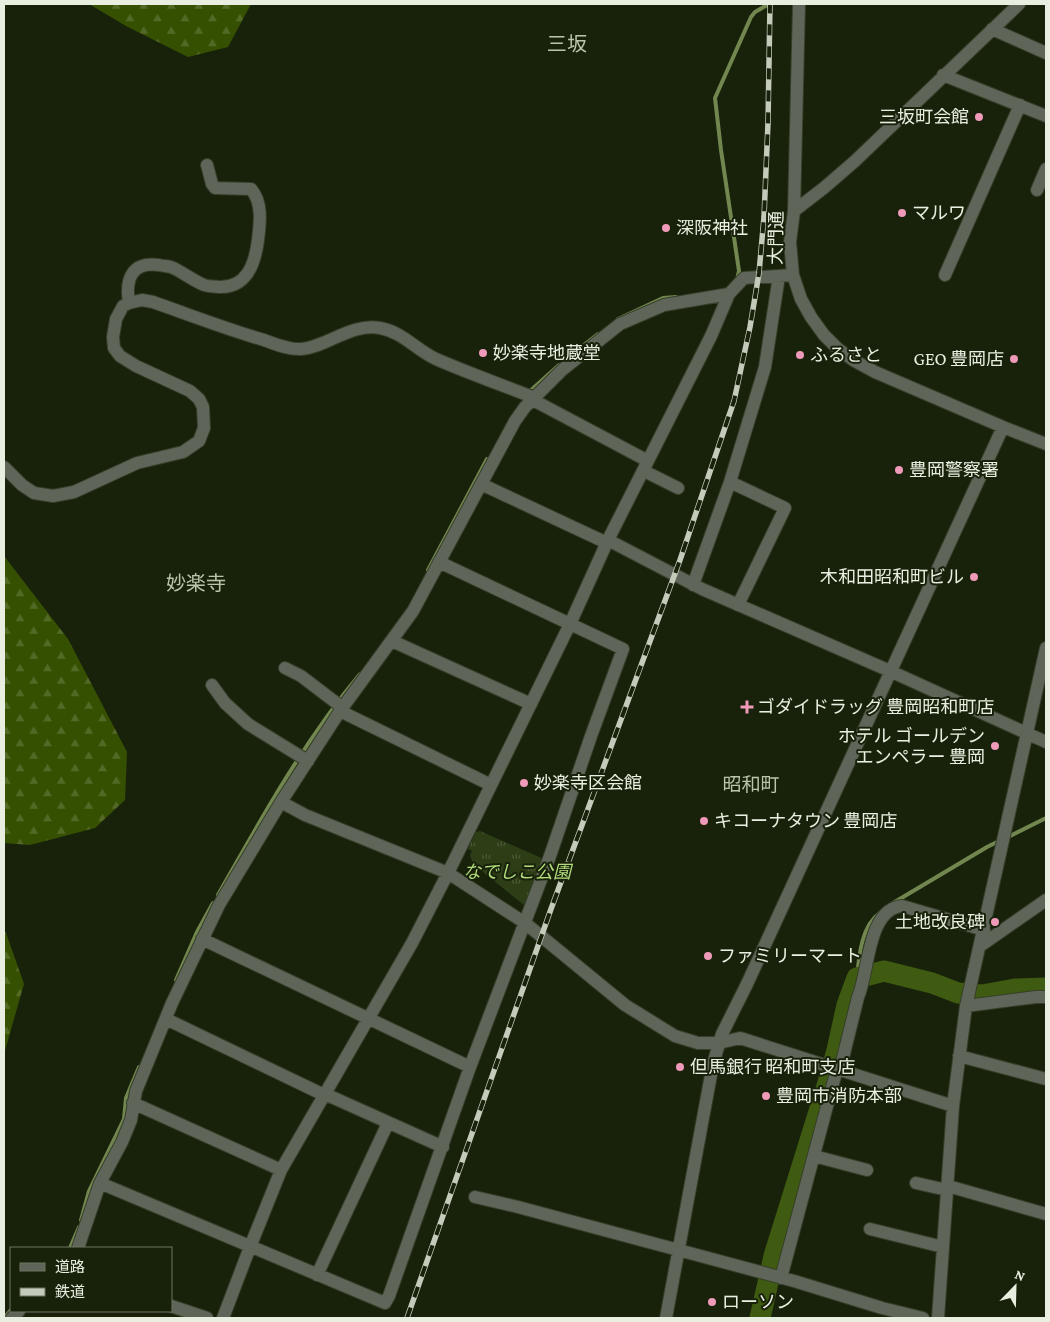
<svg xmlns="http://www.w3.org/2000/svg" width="1050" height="1322" font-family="'Crimson Pro','Noto Sans JP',serif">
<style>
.grass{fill:url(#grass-tufts)}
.forest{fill:url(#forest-firs)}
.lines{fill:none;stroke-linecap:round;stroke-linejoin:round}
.stream{stroke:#72874f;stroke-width:4}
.river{stroke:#3f5a11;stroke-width:21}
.minor-casing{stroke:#353f29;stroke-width:14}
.minor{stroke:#5f6559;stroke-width:12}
.rail-casing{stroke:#c4cbbb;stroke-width:5.5}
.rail{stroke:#18220b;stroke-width:4;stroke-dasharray:11;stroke-linecap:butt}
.poi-dot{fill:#ef9ab8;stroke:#18220b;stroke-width:2}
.labels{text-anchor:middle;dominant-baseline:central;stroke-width:4;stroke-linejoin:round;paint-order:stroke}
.poi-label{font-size:18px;fill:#e8efe0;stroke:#18220b;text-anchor:start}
.street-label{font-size:18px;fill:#e8efe0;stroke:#18220b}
.park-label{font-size:18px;font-style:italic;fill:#b2dc7c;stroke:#18220b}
.neighbourhood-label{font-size:19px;fill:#b7c5a8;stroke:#18220b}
.quarter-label{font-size:20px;fill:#b7c5a8;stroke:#18220b}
</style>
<defs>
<pattern id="grass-tufts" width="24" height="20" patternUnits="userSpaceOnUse" patternTransform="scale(1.25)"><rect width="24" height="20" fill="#2d3d15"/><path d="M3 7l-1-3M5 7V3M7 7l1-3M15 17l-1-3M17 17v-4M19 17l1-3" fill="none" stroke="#4b5937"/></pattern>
<pattern id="forest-firs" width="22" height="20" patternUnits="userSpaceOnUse" patternTransform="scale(1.25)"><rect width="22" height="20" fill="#365002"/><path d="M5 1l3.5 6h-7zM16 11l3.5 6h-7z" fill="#536a27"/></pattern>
</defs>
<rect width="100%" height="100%" fill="#18220b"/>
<path class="grass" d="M480,831L546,860L530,903L524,905L473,864L470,855L472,851L468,849L476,832Z"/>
<path class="forest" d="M89,4H251L228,47L188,57L126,26Z
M4,556L68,639L127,752L125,800L95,828L30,845L4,843Z
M4,930L6,933L24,984L4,1054Z"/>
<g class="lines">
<path class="stream" d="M737,280L739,271L721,150L715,98L751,17L755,12L769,4
M618,319L663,298L676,297
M566,359L598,334
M529,392L559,365
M428,570L487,459
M1006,838L1046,818
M218,895C261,819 304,741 360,674
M893,903L987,847L999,841
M857,978C859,957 861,926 880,913
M176,980L197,932L213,903
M81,1220L89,1191L124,1119L126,1098L139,1067
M70,1248L79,1227
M4,1318L11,1310"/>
<path class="river" d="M760,1318L774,1256L827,1086L837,1050L847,1005L857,978L884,971L932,983L958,993L982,995L1015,989L1046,988"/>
<defs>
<path id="minor" d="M799,4L794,211L790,242L793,275L801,299L811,317L824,335L837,348L853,360L875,372L1003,427L1046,444
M992,29L1046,53
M943,75L1046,116
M1037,190L1046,169
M794,211L825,187L855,161L1019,4
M945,275L1020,105
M129,303C125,279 132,261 159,265C163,266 167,266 171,267C181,271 192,280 204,285C209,287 214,286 219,287C247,288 255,264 258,240C260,223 263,203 251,189L215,188L212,184L207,165
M533,400L648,461
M4,467L22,485L34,493L53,496L74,492L137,463L183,452L199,441L204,428L203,407L199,399L190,391L136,366L120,356L114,348L113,337L116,319L123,306L129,303L142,300L153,302C190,315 226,329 264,340C275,344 289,350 301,349C327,347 350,323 380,328C403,332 416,350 436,359C468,373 502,385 535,398
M644,471L678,488
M730,482L785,508L738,605
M481,484L607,543
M608,540L702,589L890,671L1046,742
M693,585L730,482L765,367L779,276
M392,641L531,704
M285,668L301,676L343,708
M212,685L225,703L248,724L308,761
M340,711L491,785
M281,802L305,815L448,873L525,923L625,1005L675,1036L698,1043H719L740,1038L953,1106
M202,939L470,1067
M980,946L1046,900
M966,1006L1036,997H1046
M166,1019L324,1095
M959,1056L1046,1079
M840,1070L858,997C869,973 867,909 902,906L984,930
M325,1094L443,1147
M133,1103L281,1170
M814,1156L867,1170
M100,1183L385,1303L389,1296L470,1067L550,856L591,736L623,649L439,562
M916,1183L947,1190
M948,1186L1046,1214
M475,1197L518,1207L794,1281L882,1308L923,1318
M870,1229L943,1247
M78,1248L100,1183L122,1142L131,1120L136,1091L172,1003L219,905L281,802L340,711L413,611L515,421L525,407L562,370L620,324L664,305L729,294
M317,1275L388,1123
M781,1278L837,1069
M171,1306L207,1318
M12,1318L19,1311
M223,1318L250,1247L281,1170L412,943L448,873L570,624L608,540L711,336L729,294L744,278L793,275
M666,1318L713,1064L722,1034L747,984L1003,427
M938,1318L953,1106L966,1006L1046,648"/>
</defs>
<use href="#minor" class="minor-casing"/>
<use href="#minor" class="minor"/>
<defs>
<path id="rail" d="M407,1318L551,909L680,560L734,401L750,327L759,273L764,217L768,123L770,4"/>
</defs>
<use href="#rail" class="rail-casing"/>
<use href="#rail" class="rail"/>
</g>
<g class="poi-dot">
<circle cx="979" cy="117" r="5"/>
<circle cx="902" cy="213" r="5"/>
<circle cx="666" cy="228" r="5"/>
<circle cx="483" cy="353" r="5"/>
<circle cx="800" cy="355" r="5"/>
<circle cx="1014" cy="359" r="5"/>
<circle cx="899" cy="470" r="5"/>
<circle cx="974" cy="577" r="5"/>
<path d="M744.5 699.5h5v5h5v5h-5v5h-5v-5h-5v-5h5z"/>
<circle cx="995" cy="746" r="5"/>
<circle cx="524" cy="783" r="5"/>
<circle cx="704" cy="821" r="5"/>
<circle cx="995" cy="922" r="5"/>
<circle cx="708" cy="956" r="5"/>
<circle cx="680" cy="1067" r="5"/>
<circle cx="766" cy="1096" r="5"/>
<circle cx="712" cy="1302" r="5"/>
</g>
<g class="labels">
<g class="poi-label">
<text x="969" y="117" text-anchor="end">三坂町会館</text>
<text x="912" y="213">マルワ</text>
<text x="676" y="228">深阪神社</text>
<text x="493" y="353">妙楽寺地蔵堂</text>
<text x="810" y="355">ふるさと</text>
<text x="1004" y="359" text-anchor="end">GEO 豊岡店</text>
<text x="909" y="470">豊岡警察署</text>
<text x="964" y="577" text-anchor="end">木和田昭和町ビル</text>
<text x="757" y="707">ゴダイドラッグ 豊岡昭和町店</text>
<text x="985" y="736" text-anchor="end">ホテル ゴールデン<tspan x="985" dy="21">エンペラー 豊岡</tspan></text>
<text x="534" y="783">妙楽寺区会館</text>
<text x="714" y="821">キコーナタウン 豊岡店</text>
<text x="985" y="922" text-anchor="end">土地改良碑</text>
<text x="718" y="956">ファミリーマート</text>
<text x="690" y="1067">但馬銀行 昭和町支店</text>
<text x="776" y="1096">豊岡市消防本部</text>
<text x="722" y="1302">ローソン</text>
</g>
<g class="street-label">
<text transform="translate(776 238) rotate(-89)">大門通</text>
</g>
<g class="park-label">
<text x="517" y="872">なでしこ公園</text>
</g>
<g class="neighbourhood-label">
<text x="751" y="784">昭和町</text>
</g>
<g class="quarter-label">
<text x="567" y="44">三坂</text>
<text x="196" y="583">妙楽寺</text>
</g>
</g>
<rect width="1050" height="1322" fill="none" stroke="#e8efe0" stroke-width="10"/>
<rect x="10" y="1247" width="162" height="65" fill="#18220b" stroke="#6b7460"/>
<rect x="20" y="1263" width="25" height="8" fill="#5f6559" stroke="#6b7460"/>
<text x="55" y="1272" font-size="15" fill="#e8efe0">道路</text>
<rect x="20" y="1288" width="25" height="8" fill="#c4cbbb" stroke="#6b7460"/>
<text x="55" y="1297" font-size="15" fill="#e8efe0">鉄道</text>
<g transform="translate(1015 1287) rotate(23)" stroke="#18220b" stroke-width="4" paint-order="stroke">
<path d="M0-4L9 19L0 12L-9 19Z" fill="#e8efe0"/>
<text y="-8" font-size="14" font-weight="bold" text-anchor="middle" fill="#e8efe0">N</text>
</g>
</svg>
